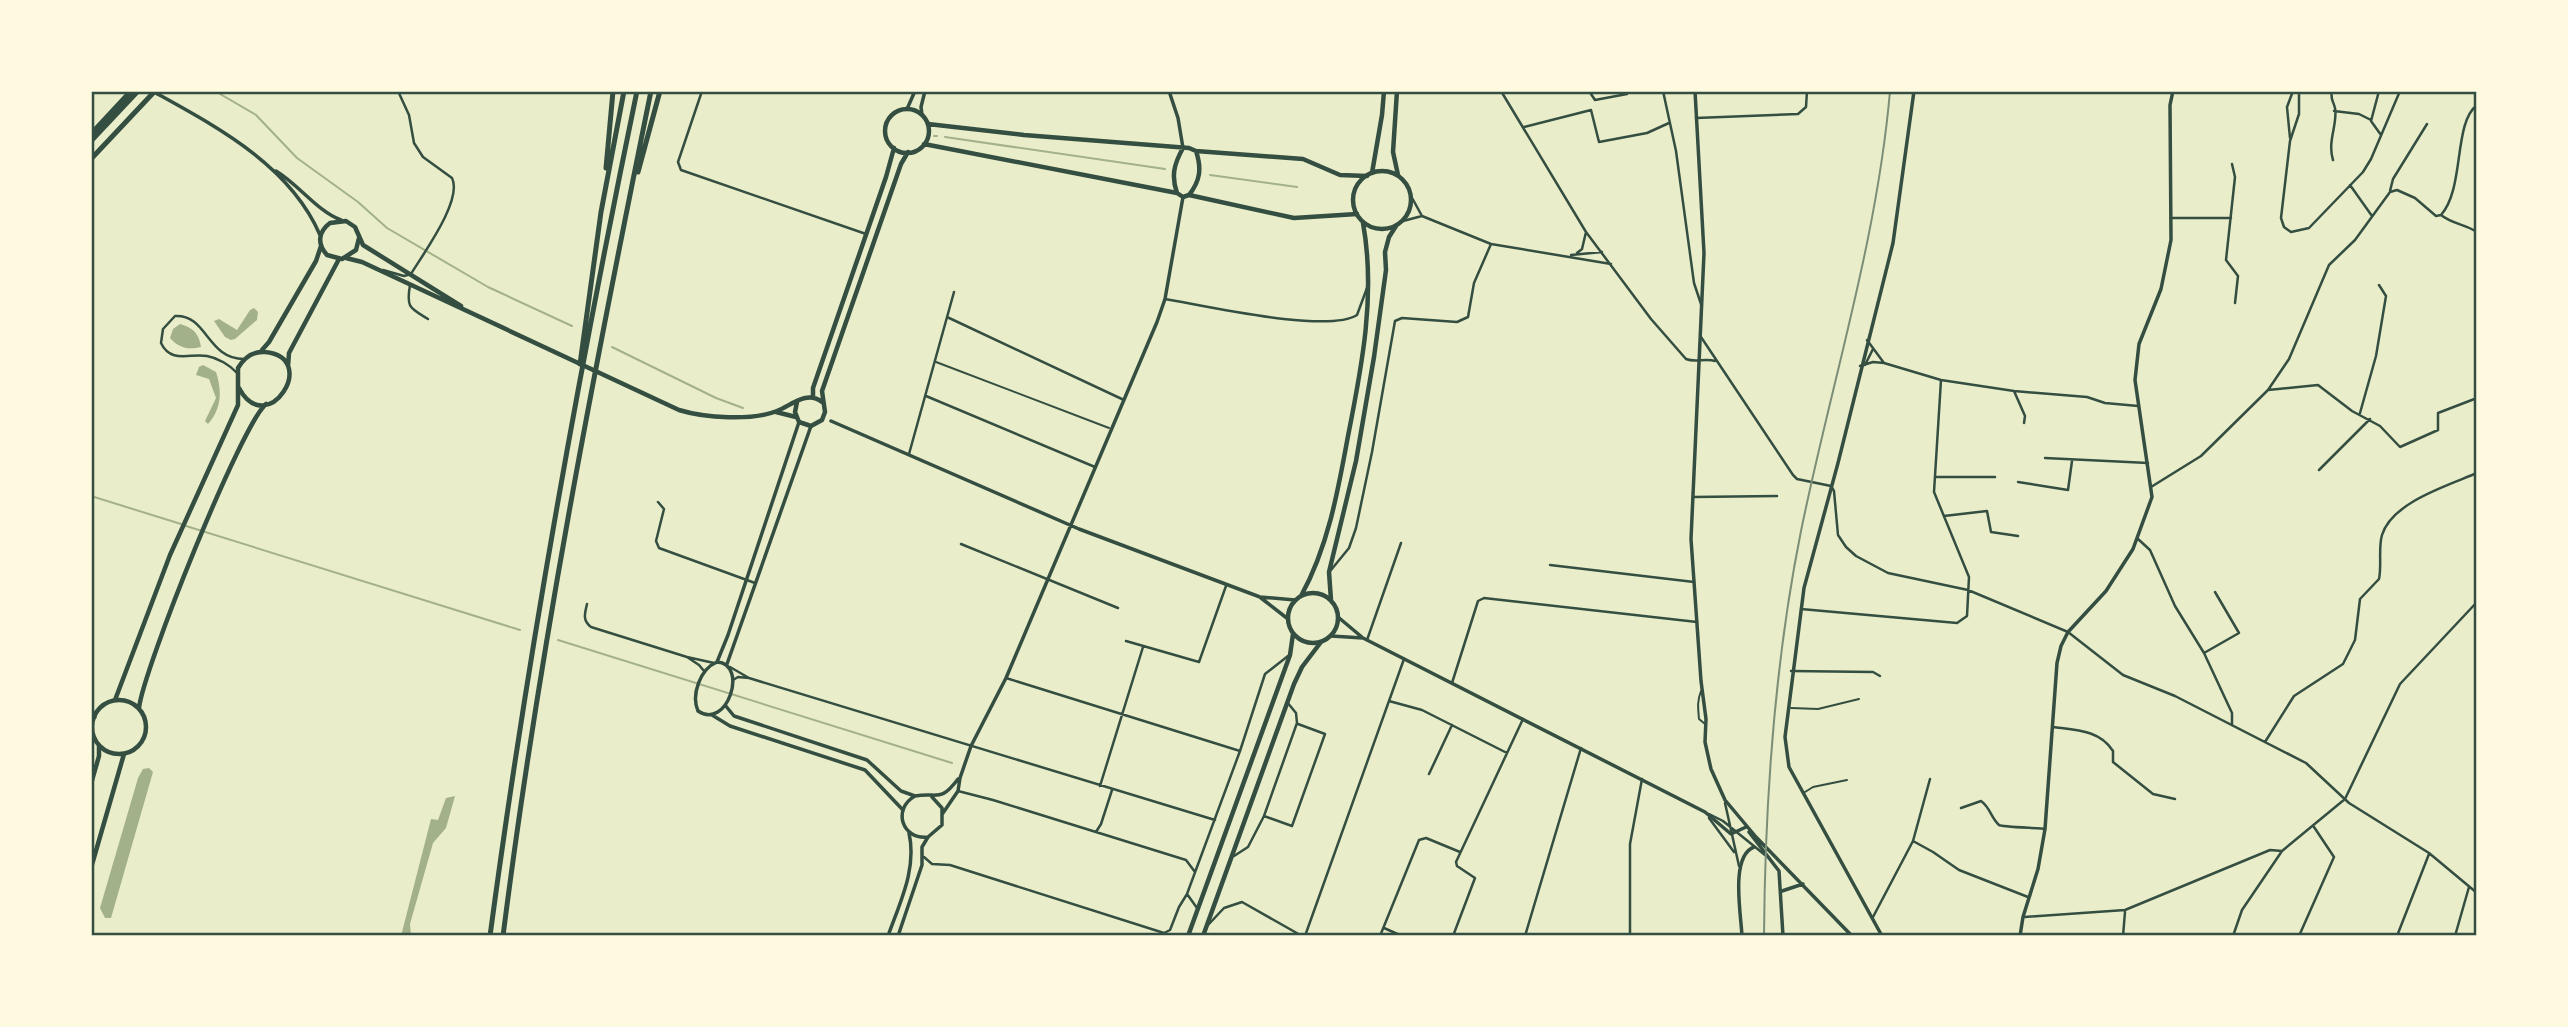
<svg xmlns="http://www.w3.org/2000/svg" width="2568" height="1027" font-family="'Zilla Slab',serif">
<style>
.water{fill:#a3b18a}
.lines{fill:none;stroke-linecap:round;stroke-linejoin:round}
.stream{stroke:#a3b18a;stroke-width:2}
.service{stroke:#344e41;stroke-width:2}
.minor{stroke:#344e41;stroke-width:2.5}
.tertiary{stroke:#344e41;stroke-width:3.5}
.secondary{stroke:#344e41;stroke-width:4.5}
.primary{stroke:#344e41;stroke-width:4.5}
.motorway{stroke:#344e41;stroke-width:5}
.rail{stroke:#7c8e77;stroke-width:2}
.neatline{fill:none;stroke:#344e41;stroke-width:2.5}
</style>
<rect width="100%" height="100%" fill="#e9edc9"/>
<path class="water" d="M254,308L258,312L257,320L235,339L231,340L225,337L214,321L219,319L237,330L250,310Z
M180,324C193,328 199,333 201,347C188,350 179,348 170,338L173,329Z
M203,365L216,372C222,391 222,408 208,424L205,421L216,398L209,379L196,375L199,367Z
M149,768L153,772L111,918H105L100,908L138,778L143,769Z
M455,796L446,828L433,843L410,924L411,936H401L431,819L438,820L446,798Z"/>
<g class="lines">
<path class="stream" d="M215,91L256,115L297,158L358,202L387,228L488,287L572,326
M934,136H937
M945,137L1165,169
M1210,175L1297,187
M612,347L716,398L743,408
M91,496L181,524
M186,526L520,630
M558,640L952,763"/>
<path class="service" d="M936,362L1109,428
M1701,691C1697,701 1698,708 1699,719L1705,724
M1791,708L1818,709L1859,699
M1805,792L1813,787L1847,780"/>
<path class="minor" d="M702,91L678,162L681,170L866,234
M1501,91L1586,232L1651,319L1686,359C1695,363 1705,358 1715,361
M1589,91L1595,100L1627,94L1626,91
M1663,91L1676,151L1694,283L1701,304
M2299,91V114L2290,141L2281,218L2284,227L2291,232L2309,228L2363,172L2371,159L2400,91
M2332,91C2330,99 2333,100 2335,108C2338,124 2327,141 2333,160
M2379,91L2371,121L2381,135
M2334,111L2359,114L2371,120
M1696,118L1798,114L1806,107L1807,91
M1524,127L1591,110L1599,142L1647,133L1669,123
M2290,138L2287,107L2293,91
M2232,164L2235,177L2226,260L2238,276L2235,303
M2350,185L2372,216
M2390,191L2393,179L2427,124
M1411,196L1422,216
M2441,215C2465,188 2453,123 2477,105
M2171,218H2231
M1403,221L1422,216L1491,244L1611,264
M1577,253L1582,249L1586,232
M1571,255L1602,252
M383,270L404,276L411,274C423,254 463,200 452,178L423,157L414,143L409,115L398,91
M410,285C406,308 410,308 428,319
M1165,299C1202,305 1327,334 1357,315L1367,288
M947,317L1124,400
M1701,337L1793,475L1797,479L1831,486L1834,491L1838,535L1846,547L1856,556L1888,573L1968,590L2068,632L2123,675L2175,696L2306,763L2349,803L2429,853L2477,893
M1867,340L1884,363
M1865,365L1873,349
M1860,366L1873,362L1884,363L1941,380L2014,391L2087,397L2105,403L2138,406
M237,373C230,365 218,358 207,356C190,353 171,364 161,343L163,329L175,316C207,314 207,359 244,359
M2268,390L2318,385L2352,411L2380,426L2400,447L2438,430V413L2477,398
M2014,391L2025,416L2024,423
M926,396L1095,467
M2360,413L2376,356L2386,296L2379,285
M909,454L954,292
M2045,458L2148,463
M2319,470L2370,419
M1935,477H1995
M2018,482L2068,490L2072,461
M2151,487L2201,456L2268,390L2289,359L2329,265L2355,240L2390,192L2397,190L2415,198L2436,216L2441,215C2452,224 2465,224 2477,232
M1693,497L1777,496
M658,502L664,509L656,541L659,548L755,583
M1944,516L1987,511L1991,532L2018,536
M2138,539L2150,550L2175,606L2204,653L2232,713V724
M961,544L1118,608
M1550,565L1694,582
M1331,570L1349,548L1356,528L1372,452L1395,321L1402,318L1457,322L1468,317L1474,283L1491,244
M587,604C585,613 582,620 591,627L687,657
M1801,609L1957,623L1967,616L1969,577L1934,492L1941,380
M1367,640L1401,543
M1126,641L1199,662L1226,586
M2204,653L2239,633L2215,592
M730,667L749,678L738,677L733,680
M704,671L699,665L687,657L714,663
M1791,671L1873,672L1880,676
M749,678L1215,820
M1006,678L1240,751
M1452,683L1478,601L1484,598L1697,622
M1389,701L1422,710L1507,753
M2053,727C2076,730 2100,730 2113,751V762L2153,794L2175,799
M2265,742L2294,696L2343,664L2355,640L2360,599L2379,579C2382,564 2378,549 2382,535C2392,502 2449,485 2477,473
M1429,774L1452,725
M1100,786L1143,647
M958,791L993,800L1186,860L1195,872
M1725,803L1739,866
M1961,808L1981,801C1990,807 1991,818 1999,825C2001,827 2038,828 2045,829
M1709,814L1723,821L1765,855
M1264,816L1292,826L1325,734L1298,724
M1709,818L1734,852
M1096,832L1101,824L1112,790
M1913,841L1933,852L1959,870L2028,897
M1234,856L1248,847L1264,816L1297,723L1296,713L1287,702
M924,857L932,864L950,865L1164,933L1170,930L1179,907L1187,894
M1197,908L1187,894L1240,751L1265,674L1288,656
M1873,917L1913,841L1930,779
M2025,917L2125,910L2270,850L2282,851
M1208,925L1224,908L1242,902L1302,936
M1384,928L1402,936
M1305,936L1404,659
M1380,936L1419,840L1426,838L1460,852
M1453,936L1475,878L1457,866L1456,862L1523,719
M1525,936L1581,748
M1630,936V844L1642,779
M2123,936L2125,912
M2233,936L2242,910L2282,851L2345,799L2400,684L2477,602
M2299,936L2334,857L2314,827
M2397,936L2429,854
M2455,936L2469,887"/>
<path class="tertiary" d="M1169,91L1178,118L1183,148
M1695,91L1704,253L1691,539L1701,681L1706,719L1705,742L1711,769L1725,800L1756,837L1852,936
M154,92C217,127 290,165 320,235
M907,109L915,91
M922,115L921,107L925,91
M276,171C298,184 318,212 341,220
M831,421L1079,529L1260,597L1295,600
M1261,598L1288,619
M1338,617L1363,638L1705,812L1731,834L1746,827
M1331,636L1363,638
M717,662L728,635L799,422
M717,662C749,664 727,731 698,711C691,695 700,669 717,662Z
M727,664L811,426
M725,705L734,716L867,760L901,791L915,796
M712,715L730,726L865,770L902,809
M91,716L95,717
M91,727L92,728
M932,797L942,808V825L928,837C902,840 892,809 915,796C938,792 940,803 958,779
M943,813L958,791L960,778L971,746L1006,678L1157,322L1165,299L1183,197
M1749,832L1779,871L1783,936
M1782,891L1803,884
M888,936C900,902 917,869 909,833
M898,936L922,865V847L928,837
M1742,936C1741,914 1730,856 1754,847
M1882,936L1789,767L1785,737L1804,588L1838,463L1893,243L1914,91
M2020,936L2023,917L2038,869L2045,829L2057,663L2061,646L2068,632L2106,591L2133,549L2152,497L2135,380L2139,344L2161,289L2171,240L2170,105L2173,91"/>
<path class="secondary" d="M885 131a22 22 0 1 1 44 0a22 22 0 1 1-44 0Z
M928,124L1024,135L1189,148L1196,151L1303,159L1340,175L1367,176
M924,144L1177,193L1183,197L1189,195C1200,181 1202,169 1196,151
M1177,193C1171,176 1174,164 1183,148
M1189,195L1294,218L1357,214
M359,238L356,250L342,259L327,255C317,244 318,232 330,223L346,221L355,227L363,245L461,306
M346,258L362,262L679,410C705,418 752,421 777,411C792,405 807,390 822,402
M262,350L269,342L316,261L321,246
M288,366L289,353L339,259
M813,396V388L886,177L894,148
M797,402L795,412L799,422L811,426L822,420L825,412L822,391L901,164L908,152
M776,412L796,417
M115,700L170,555L238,405V368C244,358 253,351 265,352C321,357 267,441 239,388
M92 727a27 27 0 1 1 54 0a27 27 0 1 1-54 0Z
M139,708C143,670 241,425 266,404
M91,784L99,756V746
M91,868L124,754"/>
<path class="primary" d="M1397,91L1393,152L1398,175
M1353 200a29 29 0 1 1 58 0a29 29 0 1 1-58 0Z
M1372,173L1382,115L1384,91
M1288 618a25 25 0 1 1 50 0a25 25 0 1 1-50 0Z
M1301,596C1328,547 1338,491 1348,436C1362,366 1376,294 1363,223
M1331,600L1329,572L1356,461L1374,357L1386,270L1385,252L1389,237L1396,226
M1188,936L1290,655L1293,634
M1203,936L1294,684L1302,667L1321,642"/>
<path class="motorway" d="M91,134L131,91
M91,141L138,91
M91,159L155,91
M606,168L613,91
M638,172L660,91
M580,364L601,212L624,91
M490,936C528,652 579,371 637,91
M503,936C539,652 594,371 651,91"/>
<path class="rail" d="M1764,936C1765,800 1774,665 1801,531C1831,384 1877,241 1890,91"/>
</g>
<rect width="2568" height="1027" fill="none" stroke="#fefae0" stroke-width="186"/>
<rect x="93" y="93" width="2382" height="841" class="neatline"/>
</svg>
